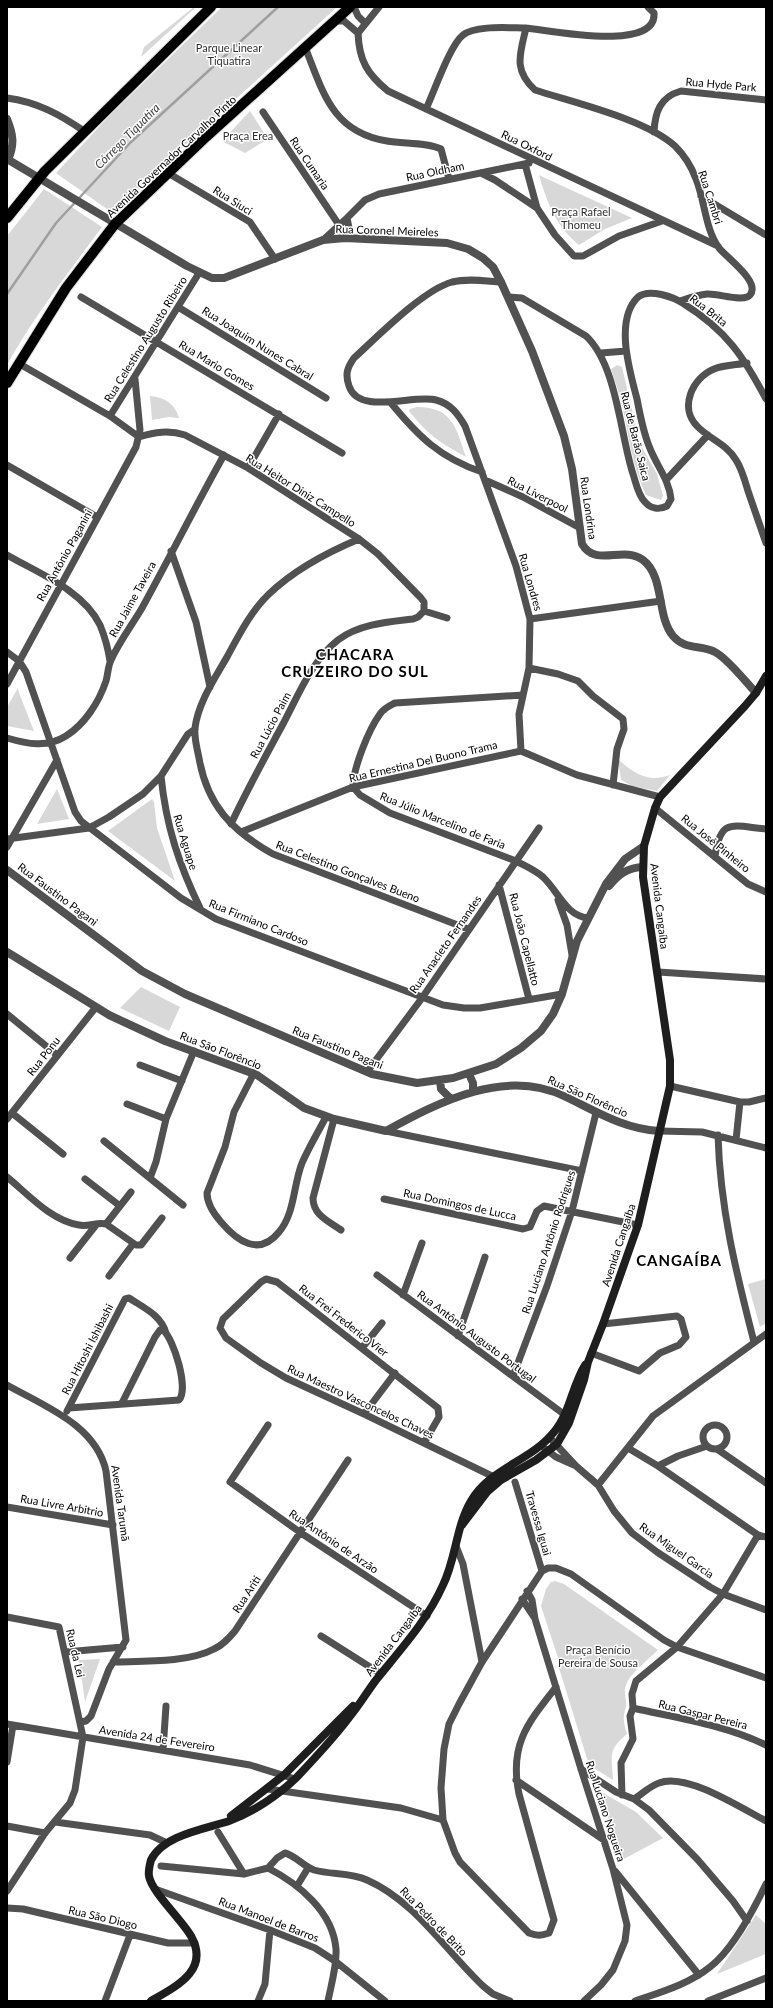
<svg xmlns="http://www.w3.org/2000/svg" width="773" height="2008" font-family="Lato,sans-serif">
<style>
.green{fill:#d8d8d8}
.lines{fill:none;stroke-linecap:round;stroke-linejoin:round}
.stream{stroke:#9f9f9f;stroke-width:2.5}
.primary-casing{stroke:#dbdbdb;stroke-width:12}
.minor{stroke:#515151;stroke-width:7}
.tertiary{stroke:#515151;stroke-width:8}
.secondary{stroke:#1e1e1e;stroke-width:8}
.primary{stroke:#000;stroke-width:10}
.labels{text-anchor:middle;dominant-baseline:central;stroke-width:3;stroke-linejoin:round;paint-order:stroke}
.park-label{font-size:11px;fill:#2f2f2f;stroke:#fff}
.street-label{font-size:11px;fill:#000;stroke:#fff}
.water-label{font-size:12px;font-style:italic;fill:#404040;stroke:#fff}
.district-label{font-size:15px;font-weight:bold;letter-spacing:1px;fill:#000;stroke:#fff}
</style>
<rect width="100%" height="100%" fill="#fff"/>
<path class="green" d="M194,7H196L141,57L144,47Z
M222,7H337L161,167L114,214L56,173L112,113Z
M250,111L268,139L245,153L222,141Z
M539,175L543,177L632,218L605,229L579,245C556,226 547,203 539,175Z
M44,189L102,227C69,272 34,316 7,365V236Z
M617,365L622,367L640,444L657,474L663,496L661,500L646,495C632,467 629,435 622,405C619,393 615,381 611,369Z
M150,396C165,397 175,404 179,418L169,417L152,420Z
M417,407C453,407 456,428 466,457C439,442 428,435 409,411L410,409Z
M18,688L19,693L34,731L7,726V707Z
M618,759C634,774 649,783 670,775L657,791L632,786L621,780Z
M57,789L69,819L37,824Z
M152,799L154,802L157,828L175,881L108,831Z
M141,987L180,1007L169,1031L120,1008Z
M766,1279V1323L760,1327L748,1284Z
M555,1581L564,1584L658,1650C647,1661 629,1673 625,1688C624,1694 627,1702 626,1707C622,1717 624,1724 627,1734C607,1750 612,1757 613,1780L589,1765L559,1668L561,1667L541,1606L546,1589L551,1582Z
M100,1659L85,1702L79,1660Z
M598,1790L636,1812L663,1838L622,1860Z
M756,1915L766,1924V1954L717,1974Z"/>
<g class="lines">
<path class="stream" d="M7,294L56,223L131,142L278,7"/>
<defs>
<path id="primary" d="M7,218L45,171L211,7
M7,383L66,288L115,224L206,137L350,7"/>
</defs>
<use href="#primary" class="primary-casing"/>
<path class="minor" d="M354,7L358,16L365,23
M379,7L358,33C359,60 367,74 388,91L718,246
M334,21H344L358,33
M526,28C520,54 513,70 535,90C575,103 645,119 675,146C684,155 692,168 696,179C705,201 705,229 719,248C727,258 761,282 750,295C743,303 718,293 707,294C697,295 689,298 680,301
M305,47C323,92 332,132 387,141C403,144 427,142 441,149L449,179
M7,98C37,102 59,114 84,131
M426,109C434,92 450,45 463,35C475,25 510,28 526,28C548,30 657,53 654,13L648,7
M263,112L339,225
M654,132C655,112 660,97 681,91L766,100
M525,164L537,208L555,235L574,256H583L619,236L662,221
M168,173L250,222L275,259
M481,173L495,180L537,208
M701,196L766,235
M347,218L365,200L379,194L529,163
M323,240L347,218L351,238
M501,282C485,281 468,278 452,282C423,290 377,337 354,358C347,368 345,374 349,386C359,416 413,394 436,400C451,404 458,414 465,426L516,566L530,619L529,668L519,714L521,751
M81,297L342,453
M508,297L522,298L586,336C617,365 620,434 633,474C636,483 638,495 645,502C651,509 659,510 667,506L671,499C669,479 656,465 649,446C643,431 640,415 637,399C630,372 614,320 638,297C649,288 674,297 684,304C726,330 744,357 766,399
M178,307L326,398
M601,353L626,351
M18,363L110,416L139,437
M747,363C736,365 724,365 714,369C692,378 679,408 697,426C709,439 727,444 736,460C742,469 745,481 748,491C754,508 760,526 766,543
M391,403C418,436 440,458 482,472
M110,416L199,273
M139,437C155,432 169,430 185,435L248,468L359,539L378,554L421,598L424,602V611
M7,465L97,517
M248,468L279,414
M485,480L523,497L580,528
M666,480L708,435
M359,539C328,552 294,570 269,594C251,611 239,635 227,657C215,678 198,703 195,728C194,738 197,748 199,758C207,805 232,831 273,854L468,929
M171,551L196,622L210,687
M7,555C38,573 83,590 100,625C105,637 108,648 110,661
M530,619L661,601
M7,652L19,661L26,672L75,812L81,821L181,898L216,919L443,1005L464,1008H480L562,994
M529,668L558,674L578,681L593,696L623,719L624,729L617,749L613,785
M7,684L136,447L140,430L135,379
M523,695L395,703C389,706 384,708 380,714C369,729 353,768 353,787L360,795L390,813L516,861C525,866 535,870 543,877C558,891 566,916 588,918
M7,738C27,744 47,748 66,736C85,724 99,702 106,681C108,674 108,666 111,660C119,642 132,625 142,608C170,557 196,505 224,455
M521,751L577,775L660,797
M161,776C166,826 179,865 201,910
M655,808L748,884L766,892
M231,824C247,790 265,757 283,724C298,696 312,660 338,640C359,624 388,622 413,619L418,617L424,611L447,618
M241,832L353,787L521,751
M7,839L89,828L109,817L143,794L161,776L188,734L195,729
M7,847L57,760
M715,857C720,817 733,826 766,829
M499,885L529,999
M558,900L567,925L572,955
M658,972L766,979
M7,1014L57,1055
M140,1065L182,1081
M367,1072L422,998L539,828
M254,1073L234,1112L225,1147L207,1193C207,1204 214,1214 221,1222C237,1241 259,1257 279,1232C295,1213 293,1186 302,1163C309,1147 318,1132 326,1117
M670,1086L740,1102H749L766,1098
M127,1104L166,1119
M12,1113L63,1154
M7,1119L96,1007
M334,1119L313,1198C313,1215 328,1221 341,1230
M386,1131L582,1171
M659,1131L702,1132L766,1148
M718,1135C720,1208 736,1272 754,1342
M736,1140L740,1102
M104,1141L183,1205
M7,1177C28,1194 50,1220 79,1225C88,1227 97,1222 106,1224L136,1245H141L162,1218
M150,1178L156,1162L166,1119L194,1051
M85,1179L120,1206
M384,1199L523,1229L530,1227L537,1211L544,1206L638,1225
M106,1224L131,1192
M70,1258L96,1225
M377,1275L565,1415
M109,1276L133,1244
M403,1295L422,1243
M458,1336L485,1257
M362,1348L382,1323
M591,1353L639,1371L660,1353L679,1345L686,1337L681,1319L677,1316L603,1324
M513,1376L547,1286L572,1211L596,1113
M7,1385C44,1406 96,1425 106,1471L126,1640L109,1669L91,1716L86,1721L81,1722
M69,1408L179,1400C189,1389 174,1339 163,1330H160L155,1337L122,1403
M67,1411L125,1299L129,1298C144,1308 161,1315 166,1333
M364,1414L395,1373
M703 1437a12 12 0 1 1 24 0a12 12 0 1 1-24 0Z
M268,1425L230,1482L301,1533L427,1616
M549,1437L576,1466L598,1485L614,1511L632,1533L657,1552L710,1587L723,1594L766,1610
M424,1443L439,1417L438,1408L277,1282L266,1279L261,1282L223,1319L220,1328L226,1338L237,1346L261,1363L286,1378L364,1414L492,1476
M544,1448L556,1457L574,1465
M628,1448L658,1466L758,1535L766,1537
M717,1449L766,1483
M658,1466L678,1456L707,1446
M515,1482L542,1571
M598,1485L653,1416L766,1334
M7,1507L113,1525
M456,1546L463,1564L482,1662
M527,1591L532,1600L535,1619L581,1769L613,1869L627,1925L625,1941L613,1970L601,1985L584,2001
M522,1599L534,1617
M7,1617L59,1627L83,1737L75,1790L70,1803L45,1833L7,1891
M321,1636L381,1674
M65,1652L123,1647
M113,1662C143,1661 188,1663 214,1649C223,1645 229,1638 235,1631L348,1460
M633,1708L632,1694L636,1681L677,1647L723,1594L758,1535
M633,1708C677,1718 725,1725 766,1745
M7,1724L250,1765L295,1779
M163,1750L166,1706
M7,1762L13,1725
M581,1769L616,1792L634,1799L649,1810L698,1860L733,1901L747,1921
M516,1780L604,1840
M268,1789L401,1808L443,1820L455,1853L460,1862L529,1933C537,1936 541,1936 549,1933L554,1920L519,1794C509,1745 527,1724 556,1687
M622,1795L621,1763L633,1739L630,1716L633,1708
M634,1799C642,1794 650,1786 659,1783C686,1772 741,1808 766,1821
M443,1820L441,1788L444,1749L449,1724L459,1704L482,1662L542,1571L548,1568H556L571,1574L664,1640L677,1647L766,1678
M55,1822L150,1835L167,1843
M7,1826L45,1833
M218,1832L244,1874
M161,1866L244,1874L268,1868
M615,1871L699,1975
M297,1886L308,1868
M155,1889L270,1930L315,1948L335,1961L385,2001
M7,1908L23,1909L168,1943H195
M105,2001L130,1935
M258,2001L265,1984L270,1930
M328,2001C331,1985 337,1966 336,1949C333,1912 299,1884 268,1868L277,1858L285,1853C296,1856 303,1866 314,1870C331,1875 350,1872 367,1880C415,1901 446,1951 483,1986L493,1994L510,2001
M635,2001C661,1992 689,1984 710,1967C732,1950 754,1909 766,1884
M708,2001L766,1978"/>
<path class="tertiary" d="M7,119C13,134 15,144 8,160
M7,159L187,266L212,278H224L323,240L345,238L447,243L468,249L483,258L493,267L501,282L532,351L564,436L572,469L582,544C596,568 623,545 643,560C665,577 656,615 673,636C686,651 700,644 715,652C727,658 746,682 756,693
M7,870L142,971L185,994L372,1074L417,1083L453,1078L496,1064L521,1048L541,1031L553,1014L562,994L577,941L606,884L625,859L644,846
M609,886C619,874 627,868 642,867
M7,952L109,1015L165,1041L257,1075L304,1108L334,1119L386,1131C439,1102 506,1067 566,1097C597,1112 624,1129 659,1131
M469,1074L473,1083V1092
M440,1080L441,1089L451,1099"/>
<path class="secondary" d="M462,1525L487,1492L501,1480L536,1460L557,1444L569,1423L584,1380L588,1362L603,1324L638,1225L670,1086V1060L643,877L644,846L655,808L660,797L745,706L756,693L766,676
M231,1816L284,1775L353,1706
M151,2001C177,1986 210,1970 191,1936C182,1920 151,1891 149,1876C148,1871 150,1864 151,1860C163,1835 205,1829 229,1821C253,1812 279,1795 297,1777C316,1757 335,1737 351,1715C360,1704 367,1692 376,1680C400,1650 427,1621 443,1585C456,1559 456,1526 471,1501C490,1468 531,1461 554,1432C570,1413 572,1386 585,1365"/>
<use href="#primary" class="primary"/>
</g>
<g class="labels">
<g class="park-label">
<text x="229" y="47">Parque Linear<tspan x="229" dy="13">Tiquatira</tspan></text>
<text x="248" y="135">Praça Erea</text>
<text x="581" y="211">Praça Rafael<tspan x="581" dy="13">Thomeu</tspan></text>
<text x="598" y="1649">Praça Benício<tspan x="598" dy="13">Pereira de Sousa</tspan></text>
</g>
<g class="street-label">
<text transform="translate(721 84) rotate(5)">Rua Hyde Park</text>
<text transform="translate(527 145) rotate(26)">Rua Oxford</text>
<text transform="translate(171 156) rotate(-43)">Avenida Governador Carvalho Pinto</text>
<text transform="translate(310 163) rotate(56)">Rua Cumaria</text>
<text transform="translate(435 171) rotate(-12)">Rua Oldham</text>
<text transform="translate(711 197) rotate(72)">Rua Cambri</text>
<text transform="translate(233 200) rotate(32)">Rua Siuci</text>
<text transform="translate(387 230) rotate(2)">Rua Coronel Meireles</text>
<text transform="translate(709 310) rotate(38)">Rua Brita</text>
<text transform="translate(145 339) rotate(-58)">Rua Celestino Augusto Ribeiro</text>
<text transform="translate(258 343) rotate(32)">Rua Joaquim Nunes Cabral</text>
<text transform="translate(217 365) rotate(31)">Rua Mario Gomes</text>
<text transform="translate(636 436) rotate(76)">Rua de Barão Saica</text>
<text transform="translate(301 490) rotate(32)">Rua Heitor Diniz Campello</text>
<text transform="translate(538 494) rotate(27)">Rua Liverpool</text>
<text transform="translate(589 508) rotate(82)">Rua Londrina</text>
<text transform="translate(64 555) rotate(-61)">Rua Antônio Paganini</text>
<text transform="translate(531 582) rotate(74)">Rua Londres</text>
<text transform="translate(132 599) rotate(-61)">Rua Jaime Taveira</text>
<text transform="translate(270 725) rotate(-62)">Rua Lúcio Paim</text>
<text transform="translate(423 761) rotate(-13)">Rua Ernestina Del Buono Trama</text>
<text transform="translate(443 820) rotate(22)">Rua Júlio Marcelino de Faria</text>
<text transform="translate(186 842) rotate(73)">Rua Aguape</text>
<text transform="translate(716 843) rotate(39)">Rua José Pinheiro</text>
<text transform="translate(348 871) rotate(21)">Rua Celestino Gonçalves Bueno</text>
<text transform="translate(58 894) rotate(37)">Rua Faustino Pagani</text>
<text transform="translate(660 906) rotate(83)">Avenida Cangaíba</text>
<text transform="translate(259 922) rotate(22)">Rua Firmiano Cardoso</text>
<text transform="translate(525 939) rotate(76)">Rua João Capellatto</text>
<text transform="translate(445 944) rotate(-55)">Rua Anacleto Fernandes</text>
<text transform="translate(338 1047) rotate(22)">Rua Faustino Pagani</text>
<text transform="translate(221 1050) rotate(21)">Rua São Florêncio</text>
<text transform="translate(43 1056) rotate(-52)">Rua Ponu</text>
<text transform="translate(588 1096) rotate(24)">Rua São Florêncio</text>
<text transform="translate(460 1204) rotate(12)">Rua Domingos de Lucca</text>
<text transform="translate(548 1242) rotate(-72)">Rua Luciano Antônio Rodrigues</text>
<text transform="translate(618 1245) rotate(-72)">Avenida Cangaíba</text>
<text transform="translate(344 1320) rotate(38)">Rua Frei Frederico Vier</text>
<text transform="translate(477 1336) rotate(37)">Rua Antônio Augusto Portugal</text>
<text transform="translate(87 1349) rotate(-63)">Rua Hitoshi Ishibashi</text>
<text transform="translate(361 1401) rotate(25)">Rua Maestro Vasconcelos Chaves</text>
<text transform="translate(121 1503) rotate(82)">Avenida Tarumã</text>
<text transform="translate(62 1505) rotate(10)">Rua Livre Arbitrio</text>
<text transform="translate(539 1523) rotate(74)">Travessa Iguai</text>
<text transform="translate(334 1541) rotate(34)">Rua Antônio de Arzão</text>
<text transform="translate(677 1550) rotate(35)">Rua Miguel Garcia</text>
<text transform="translate(246 1594) rotate(-57)">Rua Ariti</text>
<text transform="translate(393 1640) rotate(-53)">Avenida Cangaíba</text>
<text transform="translate(76 1653) rotate(77)">Rua da Lei</text>
<text transform="translate(703 1714) rotate(14)">Rua Gaspar Pereira</text>
<text transform="translate(157 1738) rotate(9)">Avenida 24 de Fevereiro</text>
<text transform="translate(606 1811) rotate(72)">Rua Luciano Nogueira</text>
<text transform="translate(103 1917) rotate(13)">Rua São Diogo</text>
<text transform="translate(269 1919) rotate(21)">Rua Manoel de Barros</text>
<text transform="translate(434 1921) rotate(46)">Rua Pedro de Brito</text>
</g>
<g class="water-label">
<text transform="translate(127 136) rotate(-45)">Córrego Tiquatira</text>
</g>
<g class="district-label">
<text x="355" y="654">CHACARA<tspan x="355" dy="17">CRUZEIRO DO SUL</tspan></text>
<text x="679" y="1260">CANGAÍBA</text>
</g>
</g>
<rect width="773" height="2008" fill="none" stroke="#000000" stroke-width="16"/>
</svg>
